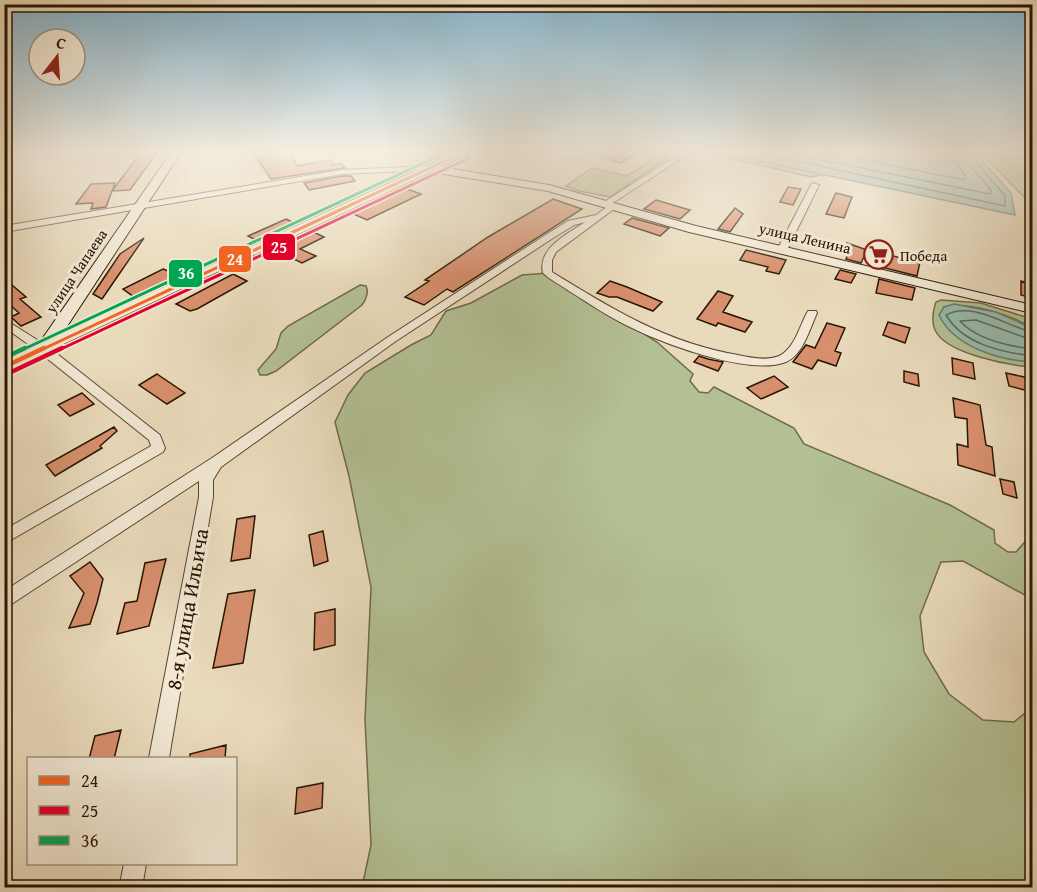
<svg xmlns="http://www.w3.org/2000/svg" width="1037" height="892" font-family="'Gentium Book Plus',serif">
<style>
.green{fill:#b3c093;stroke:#6e6b4a;stroke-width:1.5}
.water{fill:#97bbaf;stroke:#6b7969;stroke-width:1.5}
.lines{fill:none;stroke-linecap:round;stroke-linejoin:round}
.shore{stroke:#606858;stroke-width:1.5}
.building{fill:#d78f6d;stroke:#281601;stroke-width:1.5}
.street-casing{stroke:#584730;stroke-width:2}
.secondary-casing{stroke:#281601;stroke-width:2}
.street{fill:#f1e7d3;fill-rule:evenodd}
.secondary{fill:#f1e7d3;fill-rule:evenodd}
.bus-1-far1-casing{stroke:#f1e7d3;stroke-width:6}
.bus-1-casing{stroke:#f1e7d3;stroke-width:9}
.bus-2-far1-casing{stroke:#f1e7d3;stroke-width:6}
.bus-2-casing{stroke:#f1e7d3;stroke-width:9}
.bus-3-far1-casing{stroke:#f1e7d3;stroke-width:6}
.bus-3-casing{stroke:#f1e7d3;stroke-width:9}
.bus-1-far1{stroke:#f26522;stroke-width:3}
.bus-1{stroke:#f26522;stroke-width:4.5}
.bus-2-far1{stroke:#e4002b;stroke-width:3}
.bus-2{stroke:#e4002b;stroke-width:4.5}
.bus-3-far1{stroke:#00a651;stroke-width:3}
.bus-3{stroke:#00a651;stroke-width:4.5}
.labels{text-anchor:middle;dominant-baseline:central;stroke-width:6;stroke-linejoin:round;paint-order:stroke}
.far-street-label{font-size:15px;fill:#281601;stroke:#f1e7d3}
.far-poi-label{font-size:15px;fill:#281601;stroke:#f1e7d3;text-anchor:start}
.near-street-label{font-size:21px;fill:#281601;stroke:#f1e7d3}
.line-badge{stroke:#f1e7d3;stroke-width:2}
.badge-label{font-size:16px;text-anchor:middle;font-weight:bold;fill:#fff}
</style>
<rect width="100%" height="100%" fill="#e9dabb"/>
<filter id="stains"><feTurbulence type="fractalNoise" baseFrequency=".00333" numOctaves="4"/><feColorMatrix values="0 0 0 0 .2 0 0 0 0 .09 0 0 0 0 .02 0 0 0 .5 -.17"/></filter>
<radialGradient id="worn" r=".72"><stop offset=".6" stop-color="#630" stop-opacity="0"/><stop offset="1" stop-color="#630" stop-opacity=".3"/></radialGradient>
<path class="green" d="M700,151H734L754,160L825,174L811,177Z
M979,151H1032V205Z
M661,154L667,158L610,197L579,191L566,186L592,168L627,176Z
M548,273L657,342L693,374L690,381L699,392L708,393L714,387L794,428L804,444L950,505L994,530L995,543L1008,552H1016L1032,534V599L963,561L941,562L920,616L924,652L949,694L983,720L1014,722L1031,708L1032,701V887H362L371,845L365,719L371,587L349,476L335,422L348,395L365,373L411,345L431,335L446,311L471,303L522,275Z
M360,285L366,286C369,292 366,300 362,305L276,371L267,375H260L258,370L276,349L281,333L288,326Z
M941,300L981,303L1032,319V328C1012,315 968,301 944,307L1027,362H1032V367C1008,365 946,354 935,330C931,321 933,311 936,302Z"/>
<path class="water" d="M734,151H974L1011,193L1015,215L754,160Z
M954,304L996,312L1032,328V362C999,360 954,347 939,315L944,307Z"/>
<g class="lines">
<path class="shore" d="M749,151L1005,206V196L972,157L970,151
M777,151L990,194L991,190L966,161L963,151
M821,151L964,180L966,176L956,163L954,151
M1032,332C1006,326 973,301 946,315C963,344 1001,352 1032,356
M1032,340L976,320L960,321C977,340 1008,346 1032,349"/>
</g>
<path class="building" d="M142,151H158L130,190L112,191Z
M252,151H278L281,154L290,153L297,166L330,160L333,165L341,163L345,168L271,179Z
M589,151H642L620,163L589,153Z
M342,176H351L355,181L309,190L304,183Z
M115,183L106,207L91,209L93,203L76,204L91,184Z
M788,187L801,189L793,205L780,202Z
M407,189L421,194L367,220L351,213L389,194L393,196Z
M836,193L852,197L844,218L826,214Z
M553,199L582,209L453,292L447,289L424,305L405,297L429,281L425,280L488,237Z
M656,200L690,210L680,219L644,209Z
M735,208L743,214L730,232L718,229Z
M632,218L669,228L660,236L624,224Z
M286,219L296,224L258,241L248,236Z
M311,231L324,237L300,249L316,256L302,263L273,249Z
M144,238L102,299L93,294L120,254Z
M847,243L867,250L861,263L846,259L848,254L843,253Z
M746,250L786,260L779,274L766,271L768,267L740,260Z
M884,254L920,262L917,276L881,267Z
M163,269L178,275L134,297L123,289Z
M840,270L856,274L851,283L835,279Z
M233,274L247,281L197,309L190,311L176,304Z
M879,279L915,288L912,300L876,293Z
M610,281L627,287L662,302L653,311L617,297H609L597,293Z
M1021,281L1032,284V298L1021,295Z
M12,285L26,297L20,299L41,317L21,326L11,317L19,313L9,304L4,305V286Z
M718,291L733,296L723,312L752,322L745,332L718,323L716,326L697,319Z
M888,322L910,328L905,343L883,335Z
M827,323L845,328L835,351L841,353L836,366L818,360L812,369L793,362L806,345L815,348Z
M699,356L708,359L723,362L718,371L694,362Z
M952,358L973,363L975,379L953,374Z
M904,371L918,374L919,386L904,382Z
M1006,373L1029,378L1032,392L1009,386Z
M157,374L185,393L167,404L139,385Z
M774,376L788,387L761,399L747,388Z
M82,393L94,404L70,416L58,405Z
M953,398L980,405L986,445L992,447L995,476L958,465L957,444L968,447L967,419L955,417Z
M114,427L117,431L100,446L102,448L55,476L46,465Z
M1000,479L1014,482L1017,498L1003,494Z
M255,516L250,558L231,561L237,519Z
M323,531L328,561L314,566L309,535Z
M166,559L149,626L117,634L125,603L137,601L145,563Z
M90,562L103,579L97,603L90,624L69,628L84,593L70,576Z
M255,590L243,663L213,668L228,594Z
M335,609V645L314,650L315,613Z
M121,730L114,759H89L95,736Z
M226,745L225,759H190V754Z
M323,783L322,808L295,814L297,788Z"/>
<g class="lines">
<defs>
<path id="street" d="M684,151H693L608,206L601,204Z
M429,166H432V170L342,174L4,232V226L342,170Z
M812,183L819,185L787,250L779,252L777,250Z
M611,204L618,206L556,252L552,260V272C612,309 667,343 738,355C751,358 767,361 779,356C795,349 800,324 808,311H816L817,313C810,328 803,355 786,362C750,376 667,345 632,328C610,318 590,304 569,291C561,285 550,280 543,273C537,248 568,234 585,222L574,225L550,240L396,341L221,467L213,480V497L169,758H149L199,497V481L4,609V591L212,458L388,337L544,236L568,221L596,215Z
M4,319L47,346L160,435L165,448L163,452L4,544V530L151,446L149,440L39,352L4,327Z
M124,864H146L142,888H119Z"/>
<path id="secondary" d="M172,151H182L62,334L458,151H471L441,167L549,185L696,226L1032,305V313L689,232L548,191L431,172L4,372V360L38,345Z"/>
</defs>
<use href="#street" class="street-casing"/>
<use href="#secondary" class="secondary-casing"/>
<use href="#street" class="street"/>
<use href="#secondary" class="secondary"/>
<defs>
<path id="bus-1-far1" d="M41,350L466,151"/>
<path id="bus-1" d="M4,367L44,348"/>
<path id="bus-2-far1" d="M59,350L469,158"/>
<path id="bus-2" d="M7,374L62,348"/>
<path id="bus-3-far1" d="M22,350L449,151"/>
<path id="bus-3" d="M4,358L25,348"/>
</defs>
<use href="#bus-1-far1" class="bus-1-far1-casing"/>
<use href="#bus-1" class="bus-1-casing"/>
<use href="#bus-2-far1" class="bus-2-far1-casing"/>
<use href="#bus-2" class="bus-2-casing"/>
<use href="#bus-3-far1" class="bus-3-far1-casing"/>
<use href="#bus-3" class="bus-3-casing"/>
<use href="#bus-1-far1" class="bus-1-far1"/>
<use href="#bus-1" class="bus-1"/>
<use href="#bus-2-far1" class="bus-2-far1"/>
<use href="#bus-2" class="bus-2"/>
<use href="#bus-3-far1" class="bus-3-far1"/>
<use href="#bus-3" class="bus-3"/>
</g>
<linearGradient id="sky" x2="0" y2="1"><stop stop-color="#87b7d1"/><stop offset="0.55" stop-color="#f5eee0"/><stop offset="1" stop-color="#f5eee0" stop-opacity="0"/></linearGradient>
<rect width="1037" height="276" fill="url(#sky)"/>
<defs>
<symbol id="supermarket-ring" viewBox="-11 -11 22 22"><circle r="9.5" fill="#f1e7d3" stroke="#8f2418" stroke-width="1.5"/><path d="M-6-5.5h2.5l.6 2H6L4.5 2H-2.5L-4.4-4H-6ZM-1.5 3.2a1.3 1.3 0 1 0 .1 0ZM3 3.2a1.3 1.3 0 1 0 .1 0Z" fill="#8f2418"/></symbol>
</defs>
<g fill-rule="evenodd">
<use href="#supermarket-ring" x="862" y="238" width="33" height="33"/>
</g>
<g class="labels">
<g class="far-street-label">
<text transform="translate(805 238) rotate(13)">улица Ленина</text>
<text transform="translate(76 271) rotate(-56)">улица Чапаева</text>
</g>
<g class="far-poi-label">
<text x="900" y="255">Победа</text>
</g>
<g class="near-street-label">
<text transform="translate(187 609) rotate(-80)">8-я улица Ильича</text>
</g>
</g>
<g class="line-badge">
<rect x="262" y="233" width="34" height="28" rx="6" fill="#e4002b"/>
<rect x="218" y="245" width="34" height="28" rx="6" fill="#f26522"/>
<rect x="168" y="259" width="35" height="29" rx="6" fill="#00a651"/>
</g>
<g class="badge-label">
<text x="279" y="253">25</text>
<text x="235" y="265">24</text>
<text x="186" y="279">36</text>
</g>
<rect width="1037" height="892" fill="none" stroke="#e9dabb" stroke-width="24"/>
<rect x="6" y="6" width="1025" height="880" fill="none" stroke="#281601" stroke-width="3"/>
<rect x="12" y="12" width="1013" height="868" fill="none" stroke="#281601" stroke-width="1.5"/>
<rect x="27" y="757" width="210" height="108" fill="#f1e7d3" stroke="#a1937f" stroke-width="1.5"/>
<rect x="39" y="776" width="30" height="9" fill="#f26522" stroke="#a1937f" stroke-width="1.5"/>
<text x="81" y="787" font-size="18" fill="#281601">24</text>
<rect x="39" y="806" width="30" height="9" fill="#e4002b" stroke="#a1937f" stroke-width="1.5"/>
<text x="81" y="817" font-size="18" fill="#281601">25</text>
<rect x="39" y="836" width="30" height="9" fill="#00a651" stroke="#a1937f" stroke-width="1.5"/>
<text x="81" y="847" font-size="18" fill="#281601">36</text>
<g transform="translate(57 57) rotate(17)"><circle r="28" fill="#f1e7d3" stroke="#a1937f" stroke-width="1.5"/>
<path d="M0-4.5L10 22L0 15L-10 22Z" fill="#8f2418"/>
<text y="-9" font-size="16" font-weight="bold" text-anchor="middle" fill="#281601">С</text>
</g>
<rect width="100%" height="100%" filter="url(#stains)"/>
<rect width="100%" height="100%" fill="url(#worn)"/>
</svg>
